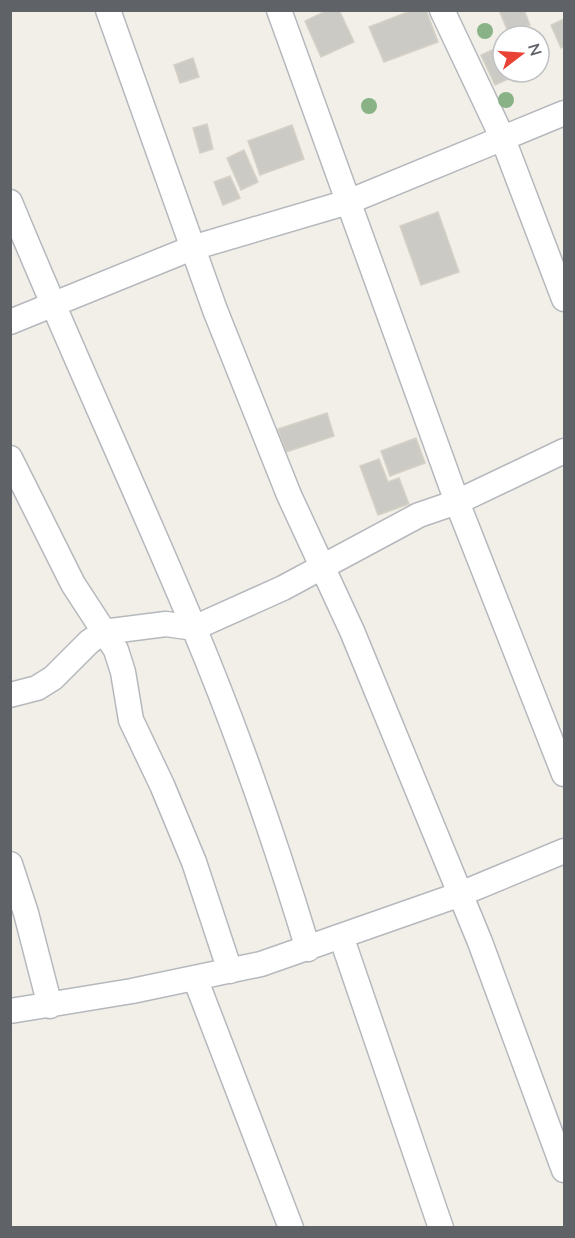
<svg xmlns="http://www.w3.org/2000/svg" width="575" height="1238" font-family="Mulish,sans-serif">
<style>
.building{fill:#cccac5;stroke:#d6d1c6;stroke-width:1.5}
.lines{fill:none;stroke-linecap:round;stroke-linejoin:round}
.minor-casing{stroke:#b5b8bc;stroke-width:27}
.minor{stroke:#fff;stroke-width:24}
.tree{fill:#89b387}
</style>
<rect width="100%" height="100%" fill="#f1efe8"/>
<path class="building" d="M328,10H339L354,42L321,57L305,21Z
M413,10H426L438,42L384,62L369,27Z
M499,10H524L530,25L509,34Z
M564,19V46L561,48L551,25Z
M503,45V72H524L495,85L481,55Z
M193,58L199,77L180,83L174,65Z
M207,124L213,149L200,153L193,128Z
M292,125L304,159L260,175L248,141Z
M244,150L258,182L241,190L227,158Z
M230,176L240,198L223,205L214,182Z
M438,212L459,272L421,285L400,226Z
M327,413L334,436L286,452L278,429Z
M416,438L425,463L390,476L381,451Z
M379,459L388,482L399,478L409,504L378,515L360,466Z"/>
<g class="lines">
<defs>
<path id="minor" d="M108,10L215,310L289,495L352,631L480,942L564,1170
M279,10L457,502L564,774
M442,10L503,139L564,299
M10,202C69,346 134,485 194,628C238,733 275,840 308,949
M10,322L192,248L348,202L564,113
M10,458L73,584L116,650L123,672L131,720L162,785L194,862L230,971
M10,695L37,688L53,678L89,642L103,632L166,624L194,628L283,588L419,515L457,502L564,451
M10,864L26,913L50,1006
M341,936L441,1228
M195,978L291,1228
M10,1011L132,991L261,964L458,895L564,851"/>
</defs>
<use href="#minor" class="minor-casing"/>
<use href="#minor" class="minor"/>
</g>
<g class="tree">
<circle cx="485" cy="31" r="8"/>
<circle cx="506" cy="100" r="8"/>
<circle cx="369" cy="106" r="8"/>
</g>
<rect width="575" height="1238" fill="none" stroke="#5f6368" stroke-width="24"/>
<g transform="translate(521 54) rotate(73)"><circle r="28" fill="#ffffff" stroke="#bfc1c3" stroke-width="1.5"/>
<path d="M0-4.5L10 22L0 15L-10 22Z" fill="#ea4335"/>
<text y="-9" font-size="16" font-weight="bold" text-anchor="middle" fill="#5f6368">N</text>
</g>
</svg>
